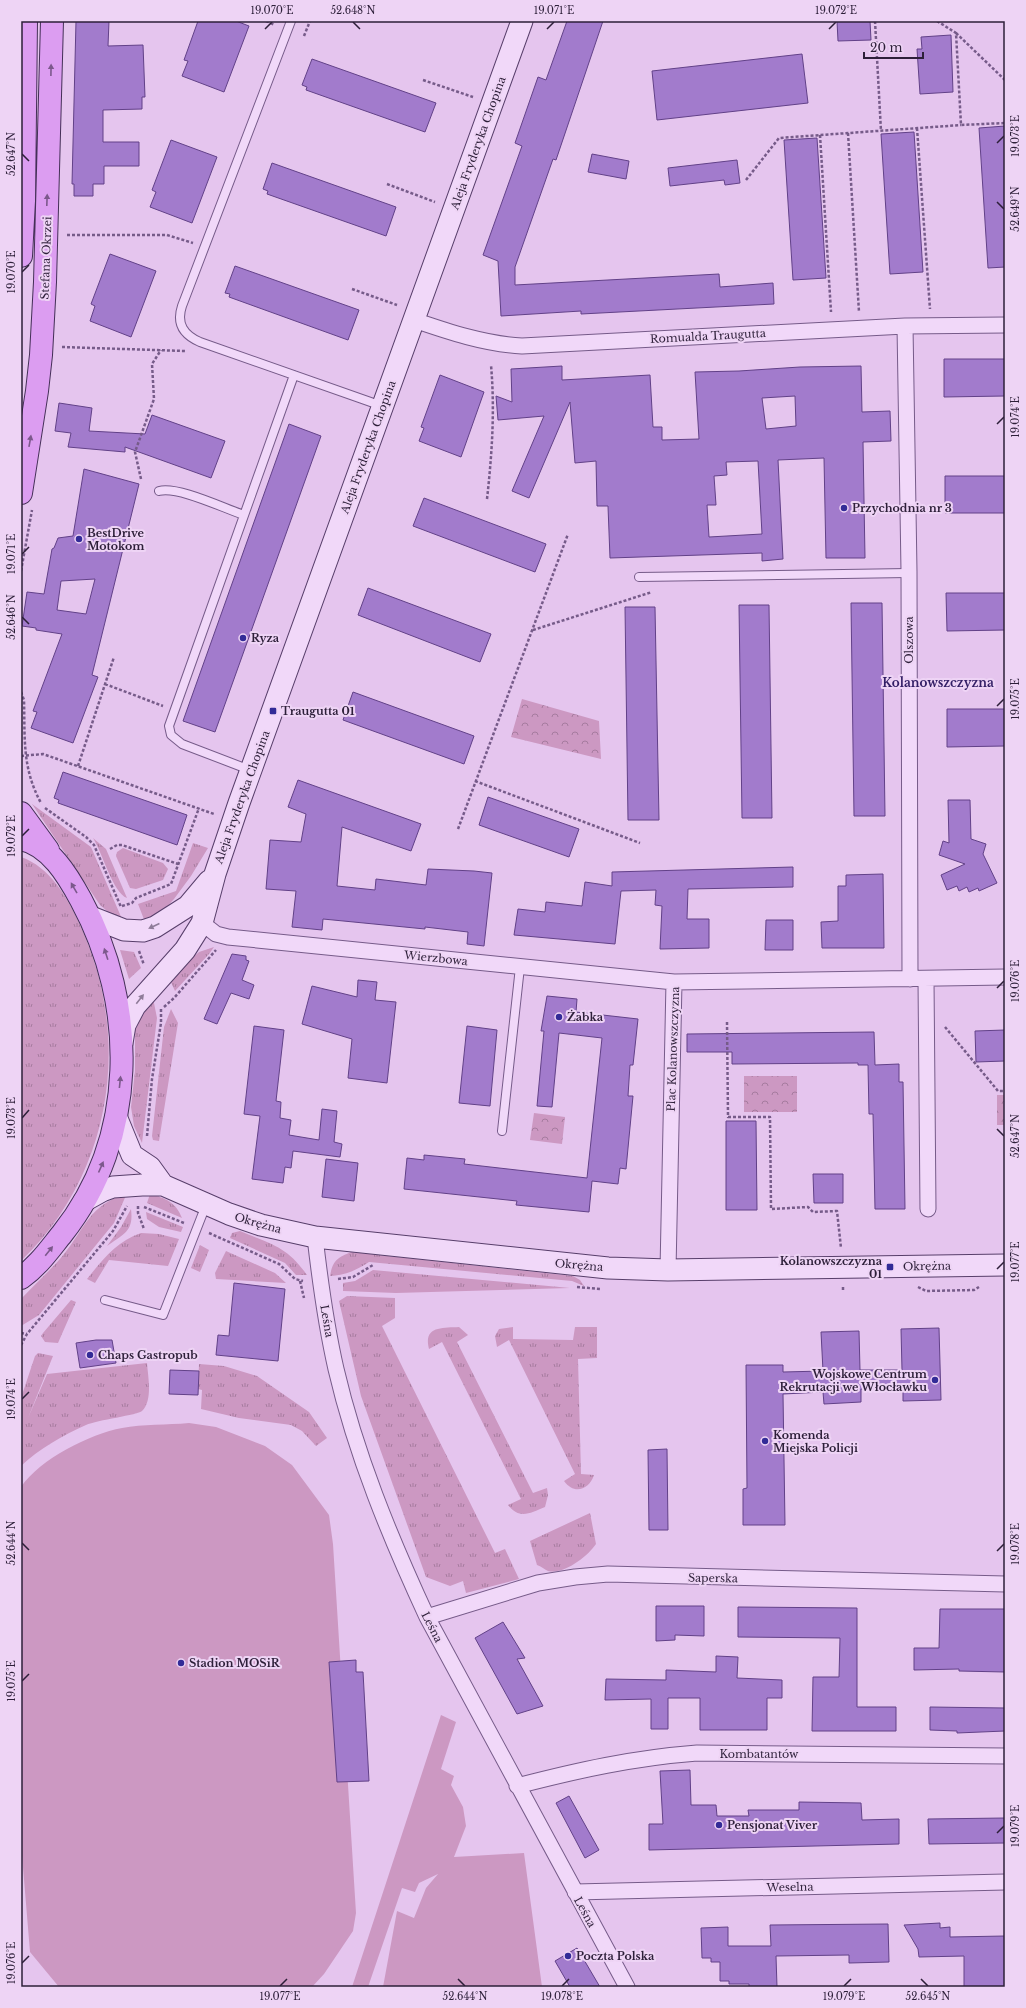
<svg xmlns="http://www.w3.org/2000/svg" width="1026" height="2008" font-family="'Libre Baskerville',serif">
<style>
.grass{fill:url(#grass-tufts)}
.park{fill:url(#park-crowns)}
.pitch{fill:#cc98c2}
.building{fill:#a27bcc;stroke:#624188;fill-rule:evenodd}
.lines{fill:none;stroke-linecap:round;stroke-linejoin:round}
.lane-casing{stroke:#765b89;stroke-width:10}
.street-casing{stroke:#765b89;stroke-width:17}
.secondary-casing{stroke:#573e6a;stroke-width:23}
.primary-casing{stroke:#442f57;stroke-width:24}
.path{stroke:#765b89;stroke-width:2.5;stroke-dasharray:3 2;stroke-linecap:butt}
.lane{stroke:#f1d8f9;stroke-width:8}
.street{stroke:#f1d8f9;stroke-width:15}
.secondary{stroke:#f1d8f9;stroke-width:21}
.primary{stroke:#dc9df1;stroke-width:22}
.oneway{fill:#7c588c}
.oneway2{fill:#8f7c99}
.ticks{fill:none;stroke:#2d1f39;stroke-width:1.5}
.poi-dot{fill:#322b97;stroke:#eed4f5;stroke-width:1.5}
.labels{text-anchor:middle;dominant-baseline:central;stroke-width:4;stroke-linejoin:round;paint-order:stroke}
.street-label{font-size:11px;fill:#2d1f39;stroke:#eed4f5}
.poi-label{font-size:11px;font-weight:bold;fill:#2d1f39;stroke:#eed4f5;text-anchor:start}
.neighbourhood-label{font-size:12px;font-weight:bold;fill:#321e65;stroke:#eed4f5}
.neatline{fill:none;stroke:#2d1f39;stroke-width:1.5}
.ticks-label{font-size:10px;text-anchor:middle;fill:#2d1f39}
</style>
<defs>
<pattern id="grass-tufts" width="24" height="20" patternUnits="userSpaceOnUse"><rect width="24" height="20" fill="#cc98c2"/><path d="M3 7l-1-3M5 7V3M7 7l1-3M15 17l-1-3M17 17v-4M19 17l1-3" fill="none" stroke="#a67b9f"/></pattern>
<pattern id="park-crowns" width="20" height="18" patternUnits="userSpaceOnUse"><rect width="20" height="18" fill="#cc98c2"/><path d="M2 6a3 3 0 1 1 6 0M12 15a3 3 0 1 1 6 0" fill="none" stroke="#a67b9f"/></pattern>
</defs>
<rect width="100%" height="100%" fill="#e5c5ee"/>
<path class="grass" d="M32,804L91,847L122,919L114,917L100,905Z
M93,838L106,849L127,898C113,893 102,852 93,838Z
M193,843L208,848L191,876L174,899L165,909L145,922L138,904L176,891Z
M123,848L163,863L168,869L163,880L136,889L130,888L116,856L117,852Z
M21,857C50,867 67,897 79,923C133,1037 113,1173 21,1261Z
M214,947L209,954L175,991L169,978L199,952Z
M120,950L134,952L141,968L129,979Z
M152,993L157,1018L142,1143L134,1126L131,1107L135,1071V1031L136,1023Z
M171,1009L178,1023L159,1141L153,1140L152,1136L164,1027Z
M127,1193L114,1223L39,1315L21,1326V1299C35,1284 51,1270 64,1254C87,1225 88,1207 127,1193Z
M150,1194C165,1198 176,1202 182,1218L147,1203Z
M131,1209C134,1232 123,1234 107,1246L121,1227Z
M146,1212L183,1227L181,1232L159,1227L147,1219Z
M240,1231C271,1244 287,1246 307,1275H296L285,1263L230,1238L232,1233Z
M141,1233L159,1234L179,1239L168,1266L109,1260L95,1283L87,1279C103,1259 117,1241 141,1233Z
M200,1245L209,1250L200,1272L191,1268Z
M226,1251L275,1273L286,1283L216,1279L215,1273Z
M351,1252L573,1276L580,1280L584,1286L572,1281L369,1262C355,1271 346,1275 330,1276C333,1260 337,1258 351,1252Z
M373,1270L570,1288L396,1293L343,1291V1283L355,1281Z
M347,1296L395,1298V1318L382,1326L495,1553L505,1549L519,1579L466,1593L463,1581L450,1586L426,1577L361,1396L339,1301Z
M71,1300L76,1302L58,1343L45,1342L41,1336L43,1333Z
M459,1327L468,1335L457,1342L533,1493L547,1488L548,1495L545,1507C530,1513 520,1520 508,1505L521,1499L442,1342L429,1349C423,1326 442,1328 459,1327Z
M513,1327V1339L573,1340L575,1327H597V1358L578,1359L581,1474L594,1475C589,1490 574,1495 564,1481L575,1474L509,1340L497,1347L495,1336L499,1329Z
M38,1353L53,1356L28,1418L47,1374L147,1363C148,1377 153,1400 142,1411C138,1415 97,1420 86,1425C63,1435 39,1449 21,1466V1398L35,1356Z
M199,1364L224,1366L257,1376L309,1412L327,1438L316,1446L302,1431L291,1425L239,1418L201,1409L202,1390L198,1389Z
M590,1513L596,1544C588,1556 564,1575 548,1571C545,1570 541,1566 537,1565L530,1541Z"/>
<path class="park" d="M522,699L599,721L601,759L511,737Z
M744,1076H797V1112H744Z
M997,1095H1005V1125H997Z
M534,1113L565,1117L562,1144L530,1140Z"/>
<path class="pitch" d="M189,1423L216,1427L265,1446L292,1465L329,1515L333,1544L356,1913L353,1931L324,1974L312,1987H59L30,1952L21,1843V1487C40,1459 90,1434 122,1428C143,1424 167,1425 189,1423Z
M441,1715L456,1722L441,1769L454,1776L451,1785L463,1807L466,1826L454,1857L524,1853L542,1987H383L397,1911L414,1918L426,1888L438,1874L419,1883L415,1892L402,1888L368,1987H352Z"/>
<path class="building" d="M76,21H109L108,46L143,45L145,97H142V109L103,110V142H139V166H104V184H93V196H74V184H72Z
M198,21H236L249,26L224,92L182,76L188,61L184,60Z
M567,21H603L556,160L553,159L515,267V285L719,274L720,287L773,283L774,304L581,314V311L501,316L498,261L483,255L522,146L515,143L538,77L546,80Z
M837,21H870L871,40L838,41Z
M951,35L953,92L920,94L917,49H922L921,37Z
M802,54L808,103L657,120L652,71Z
M312,59L436,103L425,132L306,90L307,87L302,85Z
M1005,126V267L988,268L979,128Z
M914,132L923,272L890,274L881,134Z
M817,138L826,278L793,280L784,140Z
M171,140L217,157L192,223L150,207L156,192L152,190Z
M592,154L629,161L626,179L588,172Z
M737,160L740,183L725,185L724,180L670,186L668,168Z
M272,163L396,207L386,236L267,194L268,191L263,189Z
M110,254L156,271L131,337L90,321L95,306L91,304Z
M235,266L359,310L348,340L229,297L230,294L225,293Z
M944,359H1005V396L944,397Z
M562,366V380L650,375L653,427H662V440L699,439L695,372L739,371L800,367L861,366L862,412L890,411L891,441L863,442L865,558H826L824,458L778,460L783,559L762,561V553L610,558L608,506H597L596,461L575,463L570,402L529,498L512,491L544,416L498,420L496,396L512,402L511,369ZM795,396L796,426L766,429L762,398ZM758,461L762,534L709,537L707,505H716L714,476L727,475L726,462Z
M440,375L484,392L461,457L419,441L424,428L421,427Z
M59,403L92,408L89,431L145,434L152,415L225,441L211,478L125,447V452L68,447L71,433L55,431Z
M289,424L321,436L215,732L183,721Z
M84,469L139,484L92,675L98,677L73,743L31,728L37,712L33,711L62,634L36,630V628L22,626L27,592L44,594L52,549L54,548L58,538L73,536ZM95,579L86,614L57,610L61,581Z
M945,476H1005V513H945Z
M424,498L546,544L535,572L413,526Z
M368,588L491,634L480,662L358,615Z
M946,593H1005V630L947,631Z
M851,603H882L885,816H854Z
M739,605H769L772,818H742Z
M625,607H655L659,820H628Z
M353,692L474,736L464,764L343,720Z
M947,709H1005V746L947,747Z
M63,772L187,815L177,845L58,803L59,800L54,798Z
M298,780L421,824L411,851L342,827L337,886L375,890L376,879L426,885L428,869L474,871L492,873L484,946L467,944L468,932L425,927V929L323,919L322,930L292,927L296,891L266,889L270,840L301,842L306,814L288,807Z
M488,797L579,829L569,857L479,825Z
M948,800H970L971,839L986,844L983,854L997,883L979,891L978,888L969,892L967,887L959,891L957,886L947,890L941,875L965,864L939,855L943,841L949,843Z
M793,867V887L688,889L687,919H709V948L660,949L662,906L655,905L656,890L621,891L615,944L514,935L518,909L545,912L546,902L582,906L585,882L612,886V872Z
M883,874L884,948H822L821,922L838,921V886H846V875Z
M766,920H793V950H765Z
M232,954L246,956V960L249,961L242,980L254,985L249,999L231,993L217,1024L204,1019Z
M358,980L377,982L375,1000L396,1002L387,1083L348,1078L352,1039L302,1024L312,986L357,997Z
M547,996L577,999L576,1012L638,1019L633,1065H630L628,1096H633L626,1169L620,1168L618,1184L592,1181L589,1212L516,1205L517,1201L404,1189L407,1158L424,1160V1155L465,1159L464,1164L587,1178L602,1038L559,1033L552,1107L537,1106L544,1031H541Z
M254,1026L284,1030L276,1101L281,1102L280,1118L291,1120L289,1135L319,1140L322,1109L337,1111L334,1142L342,1144L340,1157L293,1151L291,1168L285,1167L283,1183L252,1179L260,1116L244,1114Z
M467,1026L497,1030L490,1106L459,1103Z
M1005,1030V1061L976,1062L975,1031Z
M874,1032L875,1065L899,1064V1082H903L905,1209H875L873,1114H869L868,1065H858V1063L732,1064V1052H687V1034Z
M726,1121H756L757,1210H726Z
M326,1159L358,1163L354,1201L322,1197Z
M813,1174H843V1203H814Z
M234,1283L285,1289L278,1361L216,1355L218,1335L229,1336Z
M939,1328L941,1400L903,1401V1389H861V1402L824,1404L823,1392L783,1394L785,1525H743V1489L747,1488L746,1365H783V1372L823,1371L821,1332L859,1331L860,1370H902L901,1329Z
M96,1340H112L116,1363L80,1368L76,1343Z
M170,1370L199,1371L198,1395L169,1394Z
M667,1449L668,1530H649L648,1450Z
M656,1606H704V1636L675,1635V1640L656,1641Z
M738,1607L857,1608V1707H896V1731H812L813,1677H839L840,1638L738,1637Z
M940,1609H1005V1672L959,1671V1669L914,1670V1648H939Z
M503,1622L525,1658L517,1659L543,1706L517,1714L475,1638Z
M716,1656L738,1657L737,1678L782,1680V1698H767V1730H700V1698H668V1729H651V1699L605,1700L606,1679L666,1680V1670L716,1672Z
M356,1660V1672H363L369,1781L337,1782L329,1662Z
M930,1707L1005,1708V1731L957,1733V1731L930,1730Z
M690,1770L691,1805H716L717,1816H749L748,1810H799V1802L861,1803L862,1820L899,1819V1844L649,1850V1824H663L660,1771Z
M569,1796L599,1850L585,1858L556,1803Z
M1005,1818V1843L929,1844L928,1819Z
M940,1923V1928L950,1927V1937L1005,1936V1987H964V1956L919,1957L918,1949L904,1925Z
M888,1924L889,1962L849,1963V1955L776,1956L777,1987H749V1984H729V1981H720V1962H711V1958H702L701,1928L728,1927V1946H771L770,1925Z
M577,1948L600,1987H570L555,1961Z"/>
<g class="lines">
<defs>
<path id="lane" d="M291,21L182,306C176,324 184,335 200,342L382,406
M159,491C178,486 223,508 244,515
M639,577L908,573
M250,770L182,744L171,735L169,726L294,375
M502,1131L520,967
M105,1300L163,1315L206,1205"/>
<path id="street" d="M414,320C449,332 485,344 522,346L905,326L1005,325
M905,326L909,571L910,979
M202,923L216,934L228,937L674,982L1005,977
M926,979L928,1209
M315,1237C320,1281 326,1325 336,1369C356,1455 390,1537 427,1617L627,1987
M668,1270L674,982
M427,1617L538,1583L575,1577L608,1574L1005,1584
M517,1786C579,1770 633,1758 697,1753L1005,1756
M575,1892L1005,1882"/>
<path id="secondary" d="M91,917L124,930L143,931L155,927L188,906L209,881
M122,1043L125,1025L135,1006L185,950L202,923L215,874L239,803L522,21
M116,1116L132,1155L150,1167L163,1185
M84,1201L102,1191L113,1187L142,1185H163L229,1214L261,1225L315,1237L608,1268L668,1270L1005,1265"/>
<path id="primary" d="M21,256L24,201L26,21
M21,493L37,391L41,355L45,282L52,21
M21,813L48,850
M21,839C50,845 68,876 81,900C138,1005 138,1138 62,1234C49,1250 38,1266 21,1278"/>
</defs>
<use href="#lane" class="lane-casing"/>
<use href="#street" class="street-casing"/>
<use href="#secondary" class="secondary-casing"/>
<use href="#primary" class="primary-casing"/>
<path class="path" d="M266,21L275,25
M875,21L881,131
M937,21L956,33L961,125L1005,123
M956,33L1005,80
M304,36L310,21
M423,80L473,97
M917,128L930,309
M848,133L859,312
M820,135L831,312
M746,180L779,138L961,125
M387,184L435,202
M67,235H167L193,243
M352,289L397,305
M62,347L185,351
M141,479L135,452L154,399L152,364L161,350
M487,499C492,454 495,410 491,365
M21,571L32,510
M533,630L652,592
M105,684L163,706
M21,692L24,700C25,739 22,768 41,803
M21,756L43,754L214,814
M78,766L114,657
M475,781L640,843
M45,808L86,837L94,845L121,907
M458,829L568,534
M110,849L117,845H122L178,864
M122,906L132,903L136,898L171,884L199,808
M139,951L144,965
M164,1007L174,998L216,950
M727,1022L728,1117H770L771,1209L808,1207L813,1212L837,1211L841,1248
M945,1027L998,1091H1005
M147,1136L152,1079L161,1023V1008
M138,1206V1213L144,1229
M144,1207L184,1223
M209,1233L279,1264L295,1279L303,1281
M338,1279L353,1277L373,1265
M300,1281L304,1298
M577,1287L600,1289
M843,1287V1292
M918,1287L926,1291L974,1290L979,1287
M21,1333L27,1334
M21,1345L27,1334L113,1231L127,1206"/>
<use href="#lane" class="lane"/>
<use href="#street" class="street"/>
<use href="#secondary" class="secondary"/>
<use href="#primary" class="primary"/>
</g>
<defs><path id="oneway-solid" d="M-6-.8H1V-3.2L6.5 0L1 3.2V.8H-6Z"/></defs>
<g class="oneway">
<use href="#oneway-solid" transform="translate(51 70) rotate(-89)"/>
<use href="#oneway-solid" transform="translate(47 200) rotate(-88)"/>
<use href="#oneway-solid" transform="translate(30 441) rotate(-80)"/>
<use href="#oneway-solid" transform="translate(74 888) rotate(-120)"/>
<use href="#oneway-solid" transform="translate(106 954) rotate(-108)"/>
<use href="#oneway-solid" transform="translate(120 1082) rotate(-84)"/>
<use href="#oneway-solid" transform="translate(101 1167) rotate(-66)"/>
<use href="#oneway-solid" transform="translate(49 1251) rotate(-51)"/>
</g>
<g class="oneway2">
<use href="#oneway-solid" transform="translate(154 926) rotate(155)"/>
<use href="#oneway-solid" transform="translate(140 999) rotate(-52)"/>
</g>
<path class="ticks" d="M353,22L360,29M265,29L272,22M547,29L554,22M829,29L836,22M997,143L1004,136M22,154L29,161M997,202L1004,209M22,272L29,265M997,424L1004,417M22,554L29,547M22,617L29,624M997,706L1004,699M22,836L29,829M997,988L1004,981M22,1118L29,1110M997,1129L1004,1136M997,1269L1004,1262M22,1399L29,1392M22,1543L29,1550M997,1551L1004,1544M22,1681L29,1674M997,1833L1004,1826M22,1963L29,1956M458,1979L465,1986M921,1979L928,1986M280,1986L287,1979M562,1986L569,1979M844,1986L851,1979"/>
<g class="poi-dot">
<circle cx="844" cy="508" r="4"/>
<circle cx="79" cy="539" r="4"/>
<circle cx="243" cy="638" r="4"/>
<rect x="269" y="707" width="8" height="8" rx="2"/>
<circle cx="559" cy="1017" r="4"/>
<rect x="886" y="1263" width="8" height="8" rx="2"/>
<circle cx="90" cy="1355" r="4"/>
<circle cx="935" cy="1380" r="4"/>
<circle cx="765" cy="1441" r="4"/>
<circle cx="181" cy="1663" r="4"/>
<circle cx="719" cy="1825" r="4"/>
<circle cx="568" cy="1956" r="4"/>
</g>
<g class="labels">
<g class="street-label">
<text transform="translate(478 143) rotate(-70)">Aleja Fryderyka Chopina</text>
<text transform="translate(46 258) rotate(-88)">Stefana Okrzei</text>
<text transform="translate(708 336) rotate(-3)">Romualda Traugutta</text>
<text transform="translate(368 447) rotate(-70)">Aleja Fryderyka Chopina</text>
<text transform="translate(909 640) rotate(-90)">Olszowa</text>
<text transform="translate(242 797) rotate(-70)">Aleja Fryderyka Chopina</text>
<text transform="translate(436 958) rotate(6)">Wierzbowa</text>
<text transform="translate(673 1049) rotate(-88)">Plac Kolanowszczyzna</text>
<text transform="translate(258 1223) rotate(16)">Okrężna</text>
<text transform="translate(579 1265) rotate(5)">Okrężna</text>
<text transform="translate(927 1266) rotate(-1)">Okrężna</text>
<text transform="translate(327 1321) rotate(80)">Leśna</text>
<text transform="translate(713 1578) rotate(1)">Saperska</text>
<text transform="translate(432 1627) rotate(63)">Leśna</text>
<text x="759" y="1754">Kombatantów</text>
<text transform="translate(790 1887) rotate(-1)">Weselna</text>
<text transform="translate(585 1912) rotate(61)">Leśna</text>
</g>
<g class="poi-label">
<text x="852" y="508">Przychodnia nr 3</text>
<text x="87" y="533">BestDrive<tspan x="87" dy="13">Motokom</tspan></text>
<text x="251" y="638">Ryza</text>
<text x="281" y="711">Traugutta 01</text>
<text x="567" y="1017">Żabka</text>
<text x="882" y="1261" text-anchor="end">Kolanowszczyzna<tspan x="882" dy="13">01</tspan></text>
<text x="98" y="1355">Chaps Gastropub</text>
<text x="927" y="1374" text-anchor="end">Wojskowe Centrum<tspan x="927" dy="13">Rekrutacji we Włocławku</tspan></text>
<text x="773" y="1435">Komenda<tspan x="773" dy="13">Miejska Policji</tspan></text>
<text x="189" y="1663">Stadion MOSiR</text>
<text x="727" y="1825">Pensjonat Viver</text>
<text x="576" y="1956">Poczta Polska</text>
</g>
<g class="neighbourhood-label">
<text x="938" y="682">Kolanowszczyzna</text>
</g>
</g>
<rect width="1026" height="2008" fill="none" stroke="#eed4f5" stroke-width="44"/>
<path d="M864 52v6h59v-6" fill="none" stroke="#2d1f39" stroke-width="2"/>
<text x="870" y="52" font-size="12" fill="#2d1f39" stroke="#eed4f5" stroke-width="3" paint-order="stroke">20 m</text>
<rect x="22" y="22" width="982" height="1964" class="neatline"/>
<g class="ticks-label">
<text x="272" y="14">19.070°E</text>
<text x="353" y="14">52.648°N</text>
<text x="554" y="14">19.071°E</text>
<text x="836" y="14">19.072°E</text>
<text transform="translate(1015 136) rotate(-90)" y="4">19.073°E</text>
<text transform="translate(11 154) rotate(-90)" y="4">52.647°N</text>
<text transform="translate(1015 209) rotate(-90)" y="4">52.649°N</text>
<text transform="translate(11 272) rotate(-90)" y="4">19.070°E</text>
<text transform="translate(1015 417) rotate(-90)" y="4">19.074°E</text>
<text transform="translate(11 554) rotate(-90)" y="4">19.071°E</text>
<text transform="translate(11 617) rotate(-90)" y="4">52.646°N</text>
<text transform="translate(1015 699) rotate(-90)" y="4">19.075°E</text>
<text transform="translate(11 836) rotate(-90)" y="4">19.072°E</text>
<text transform="translate(1015 981) rotate(-90)" y="4">19.076°E</text>
<text transform="translate(11 1118) rotate(-90)" y="4">19.073°E</text>
<text transform="translate(1015 1136) rotate(-90)" y="4">52.647°N</text>
<text transform="translate(1015 1262) rotate(-90)" y="4">19.077°E</text>
<text transform="translate(11 1399) rotate(-90)" y="4">19.074°E</text>
<text transform="translate(11 1543) rotate(-90)" y="4">52.644°N</text>
<text transform="translate(1015 1544) rotate(-90)" y="4">19.078°E</text>
<text transform="translate(11 1681) rotate(-90)" y="4">19.075°E</text>
<text transform="translate(1015 1826) rotate(-90)" y="4">19.079°E</text>
<text transform="translate(11 1963) rotate(-90)" y="4">19.076°E</text>
<text x="280" y="2000">19.077°E</text>
<text x="465" y="2000">52.644°N</text>
<text x="562" y="2000">19.078°E</text>
<text x="844" y="2000">19.079°E</text>
<text x="928" y="2000">52.645°N</text>
</g>
</svg>
